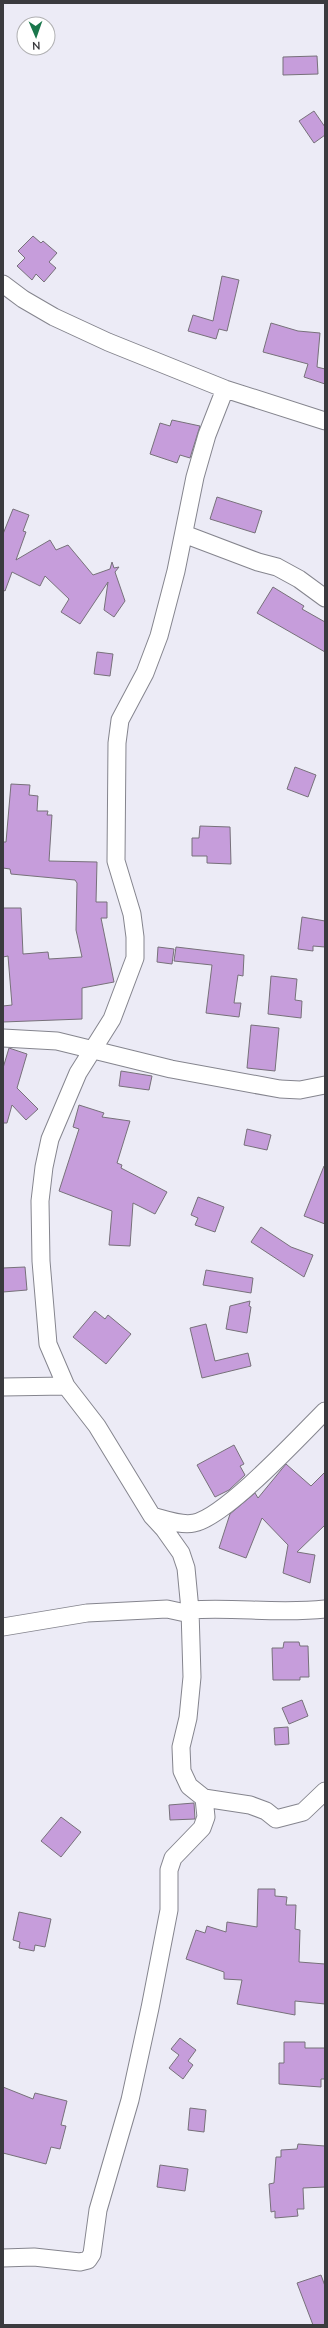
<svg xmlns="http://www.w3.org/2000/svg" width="328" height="2328" font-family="'Nunito Sans',sans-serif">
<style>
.building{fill:#c69ddb;stroke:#77717a}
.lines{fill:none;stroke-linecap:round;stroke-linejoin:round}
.street-casing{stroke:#85858e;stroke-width:19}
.street{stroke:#fff;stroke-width:17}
</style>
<rect width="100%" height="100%" fill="#ecebf6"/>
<path class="building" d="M317,56L318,74L283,75V57Z
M314,111L325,127V135L314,143L299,121Z
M33,236L41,243L43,241L57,253L49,262L56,268L44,282L36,274L32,280L17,266L25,258L18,251Z
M222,276L239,280L227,331L219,329L216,339L188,331L193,315L213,321Z
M271,323L298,331L320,333L317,367L325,369V384L304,377L308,364L263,352Z
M172,420L200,426L190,458L180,455L177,463L150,454L160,423L170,426Z
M217,497L262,511L255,533L210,519Z
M13,509L29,515L23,531L26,532L16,560L50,540L56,550L68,545L93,575L110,569L112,562L114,568L119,567L115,572L125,601L114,617L104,610L108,582L80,624L61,612L69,599L45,576L40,586L12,572L5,591L3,590V534Z
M273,587L304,606L302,609L325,622V652L257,613Z
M97,652L113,654L110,676L94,674Z
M295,767L316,775L308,797L287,789Z
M11,784L30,785L29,795L38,796L37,811H48L47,815H52L49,861L97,862L96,902H107V918H101L114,982L82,988V1019L3,1022V1006L12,1005L8,956L3,957V908H21L23,954L48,952L49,959L82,957L76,930L77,883L75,880L11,874L10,869L3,868V842H6Z
M200,826L230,827L231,864L207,863V856H192V838H199Z
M302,917L325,921V947L313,946V951L298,949Z
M158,947L174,949L172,964L157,962Z
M176,947L244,955L243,976L238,975L234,1003H241L239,1017L206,1013L212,965L174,961Z
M271,976L297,979L295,1000L302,1001L301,1018L268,1014Z
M251,1025L279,1028L275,1071L247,1068Z
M9,1048L27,1054L17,1088L38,1109L26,1120L12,1105L7,1123H3V1068Z
M121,1071L152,1076L149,1090L119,1086Z
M79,1105L104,1113L102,1117L130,1121L117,1163L122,1165L121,1168L167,1192L155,1214L133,1203L130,1246L109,1245L112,1211L59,1191L79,1129L73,1127Z
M247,1129L271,1135L267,1150L244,1145Z
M324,1166H325V1224L304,1216Z
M198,1197L224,1207L215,1232L195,1225L198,1218L191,1215Z
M261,1227L291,1247L313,1255L304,1277L251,1242Z
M25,1267L27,1290L3,1292V1268Z
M206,1270L253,1278L251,1293L203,1285Z
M250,1301L249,1306L251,1307L247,1333L226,1329L230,1306Z
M95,1311L105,1319L108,1315L131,1334L106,1364L73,1337Z
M206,1324L215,1361L248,1353L251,1366L202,1378L190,1328Z
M234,1445L244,1464L240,1466L245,1475L229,1490L215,1497L197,1465Z
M286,1464L311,1486L325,1472V1525L297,1552L315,1555L310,1583L283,1573L288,1545L262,1518L246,1558L219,1548L230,1514L255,1493L258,1498Z
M284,1642H299L300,1646H308L309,1677H300V1680H273L272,1648H283Z
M302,1700L308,1716L289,1724L282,1708Z
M288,1727L289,1744L275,1745L274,1728Z
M194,1803L195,1819L170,1820L169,1805Z
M61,1817L81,1832L61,1857L41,1841Z
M258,1889H275V1896L287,1897L286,1905H296L295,1929L300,1930L299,1962L325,1964V2004L295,2001V2015L237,2004L242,1980L224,1979V1972L186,1959L196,1930L205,1933L207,1926L226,1932L227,1922L257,1927Z
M19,1912L51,1919L45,1947L35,1945L34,1951L19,1948L20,1942L13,1940Z
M180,2038L196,2050L188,2061L193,2065L183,2079L169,2068L179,2055L171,2049Z
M284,2042H305V2048H325V2079H321V2087L279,2084V2063H284Z
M3,2087L33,2099L35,2093L67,2101L61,2125L66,2126L60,2149L51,2147L46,2164L3,2153Z
M190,2108L206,2110L204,2132L188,2130Z
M298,2144L325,2146V2187L303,2188L304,2209H297L298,2216L275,2218V2211L271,2212L269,2184L274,2183L276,2157H281V2150L297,2149Z
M160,2165L188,2169L185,2191L157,2187Z
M321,2275L325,2286V2325H313L297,2283Z"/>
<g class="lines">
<defs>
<path id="street" d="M3,284L23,299L54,317L108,342L225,389L325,421
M225,389L207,435L195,477L176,571L159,636L145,673L120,720L117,743L116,861L132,914L135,937V958L112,1019L78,1073L50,1139L44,1167L40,1201L41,1261L48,1344L66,1386L97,1426L152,1516L164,1529L181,1553L186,1568L190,1610L192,1677L188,1718L181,1747L182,1771L189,1786L204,1798L250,1805L266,1811L276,1819L303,1812L325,1791
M184,534L258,562L277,567L299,579L325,598
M3,1038L57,1041L171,1069L280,1089L300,1090L325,1085
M3,1387L66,1386
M152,1516C164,1519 181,1526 194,1523C225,1517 299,1437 325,1411
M190,1610C235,1607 280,1614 325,1609
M3,1627L87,1613L167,1609L190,1614
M3,2258L34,2257L80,2262L88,2260L92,2254L98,2210L130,2100L150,2008L169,1910V1870L173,1858L202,1828L206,1817L204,1798"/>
</defs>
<use href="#street" class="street-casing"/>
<use href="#street" class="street"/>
</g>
<rect width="328" height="2328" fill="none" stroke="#3a3a3e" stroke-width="8"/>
<g transform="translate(36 36) rotate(178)"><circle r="19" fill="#ffffff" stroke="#b0b0b2"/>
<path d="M0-3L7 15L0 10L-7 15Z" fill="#1a774c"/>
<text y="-6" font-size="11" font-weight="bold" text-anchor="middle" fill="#3a3a3e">N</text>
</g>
</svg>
